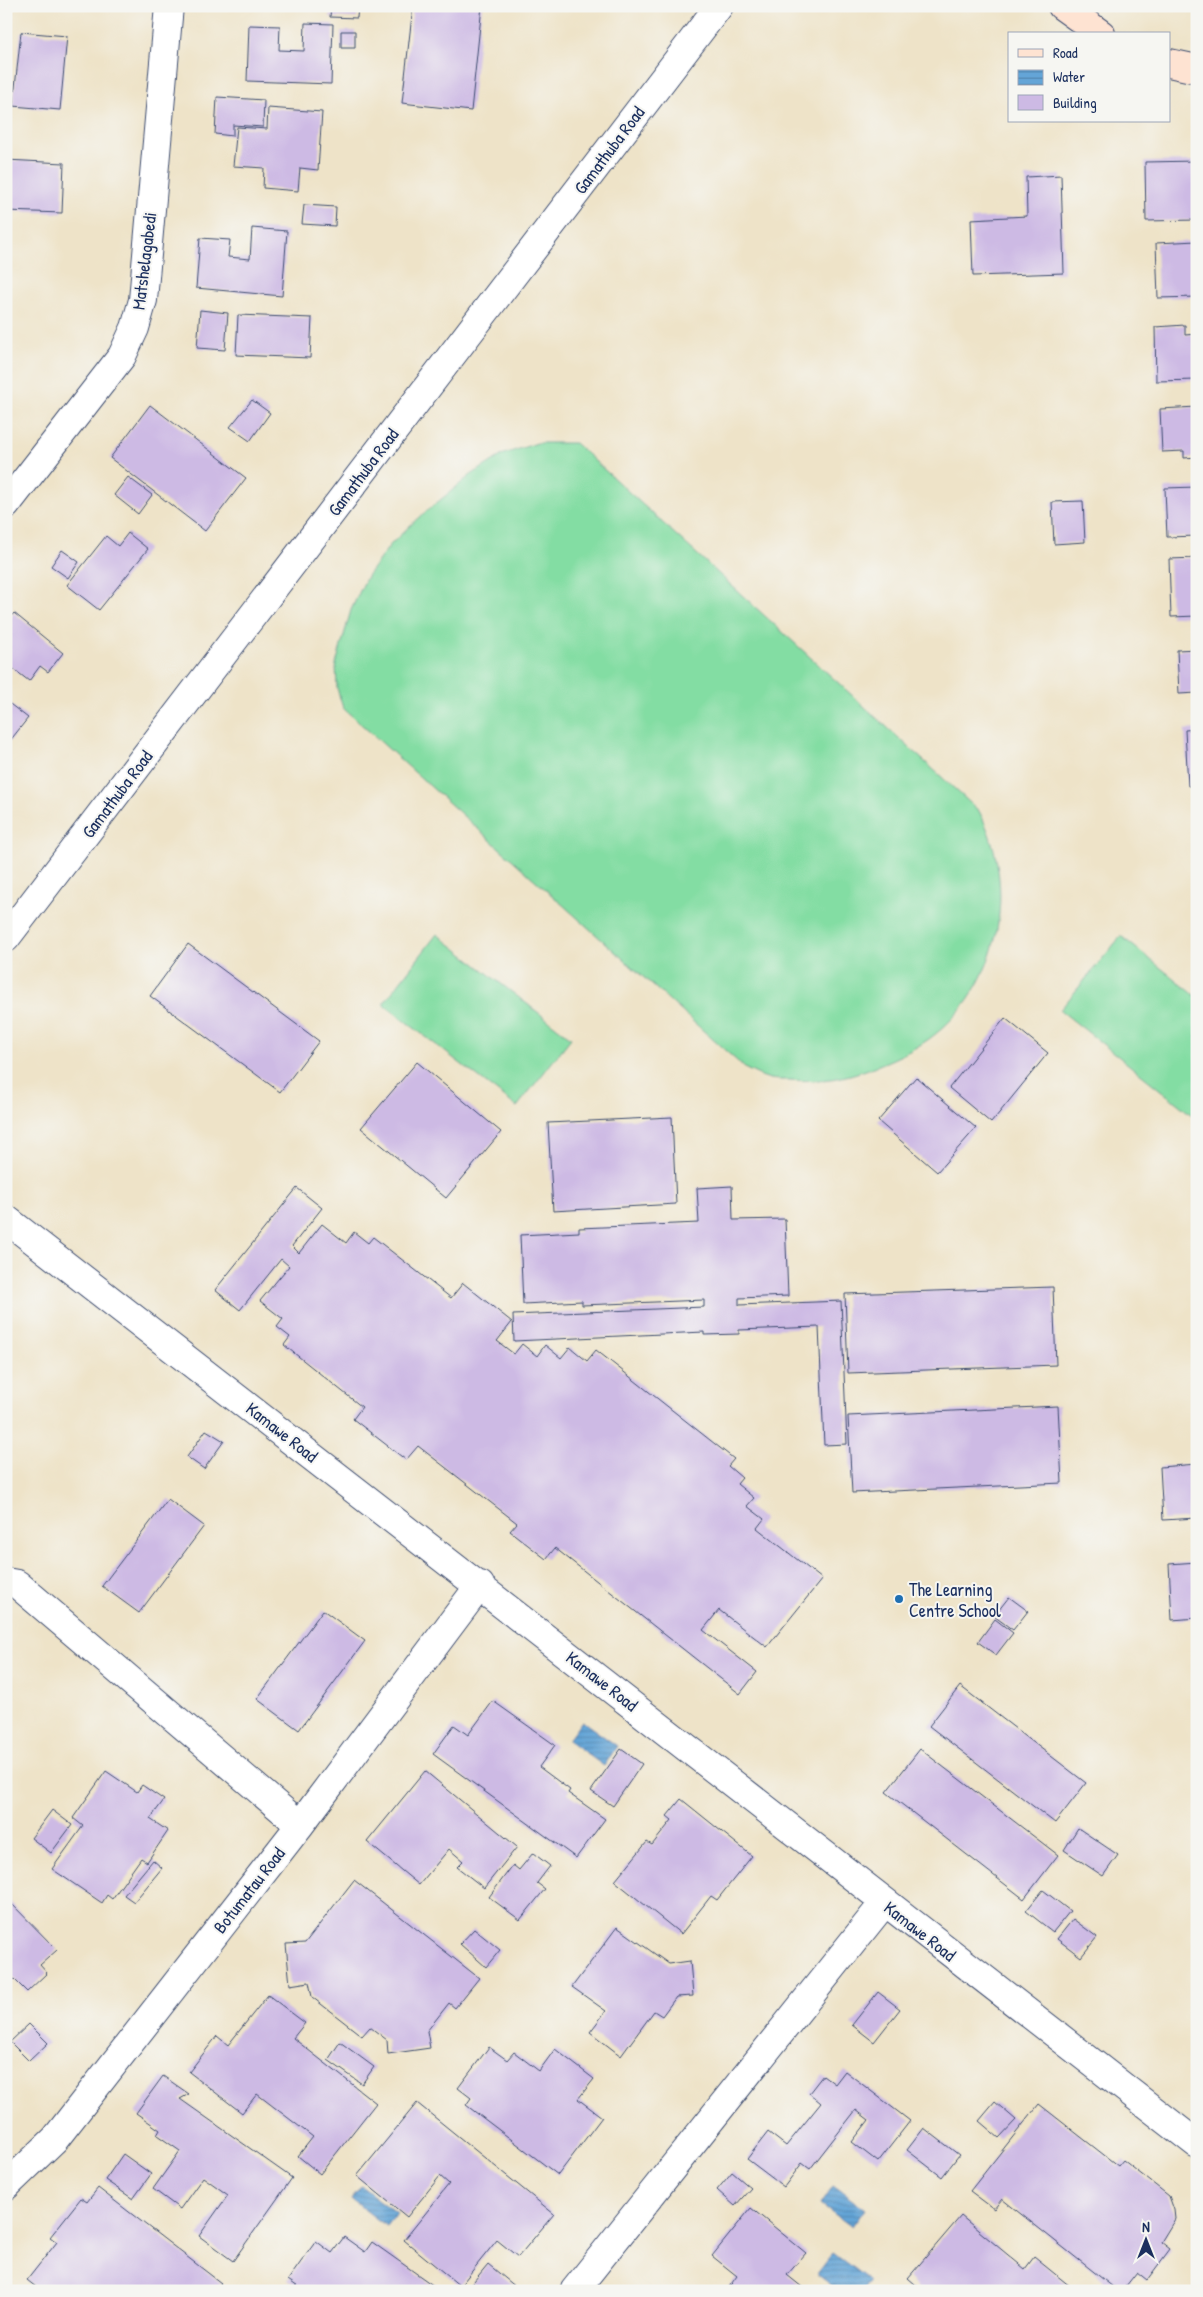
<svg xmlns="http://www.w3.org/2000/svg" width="1203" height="2297" font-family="'Patrick Hand',sans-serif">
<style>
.garden{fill:#83dda3;stroke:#4f8680}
.water{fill:url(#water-rules);stroke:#406a9a}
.building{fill:#cdbae4}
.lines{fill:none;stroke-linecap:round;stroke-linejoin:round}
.street-casing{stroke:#3b4a6e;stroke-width:30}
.secondary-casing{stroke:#3b4a6e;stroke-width:30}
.street{stroke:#fff;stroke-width:28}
.secondary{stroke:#fee3d2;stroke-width:28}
.poi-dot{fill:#1f6fb2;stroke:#f6f6f2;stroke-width:2}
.labels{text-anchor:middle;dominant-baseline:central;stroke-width:4;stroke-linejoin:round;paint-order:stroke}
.street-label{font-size:18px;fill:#1b2f5e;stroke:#f6f6f2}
.poi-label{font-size:18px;fill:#1b2f5e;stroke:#f6f6f2;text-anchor:start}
</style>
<defs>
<pattern id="water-rules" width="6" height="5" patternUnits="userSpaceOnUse" patternTransform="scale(1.25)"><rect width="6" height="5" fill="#64a5d7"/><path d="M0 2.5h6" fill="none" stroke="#5287b2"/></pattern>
</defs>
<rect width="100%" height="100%" fill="#f6f6f2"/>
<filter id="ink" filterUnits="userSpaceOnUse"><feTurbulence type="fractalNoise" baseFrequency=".02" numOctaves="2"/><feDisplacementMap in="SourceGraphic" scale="10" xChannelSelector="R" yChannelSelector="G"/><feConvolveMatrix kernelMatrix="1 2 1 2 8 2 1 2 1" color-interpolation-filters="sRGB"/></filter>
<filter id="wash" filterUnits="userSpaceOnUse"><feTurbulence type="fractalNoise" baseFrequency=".0096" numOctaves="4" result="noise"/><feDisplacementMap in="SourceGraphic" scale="20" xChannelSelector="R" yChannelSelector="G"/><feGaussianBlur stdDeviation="1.12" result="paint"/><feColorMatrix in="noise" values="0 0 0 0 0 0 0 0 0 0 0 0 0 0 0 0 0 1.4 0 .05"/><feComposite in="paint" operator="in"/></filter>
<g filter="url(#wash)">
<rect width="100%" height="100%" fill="#eee3c8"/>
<path class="garden" d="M537,443H575L979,811C1019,887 1001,987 929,1039C912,1051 894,1059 874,1067C843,1079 822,1082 789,1080C783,1080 776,1080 770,1079C762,1077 753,1072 746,1069L343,708L337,688L336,664L351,610L367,576L391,544L418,518L471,475L504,454Z
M437,934L571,1038L517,1107L383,1004Z
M1121,936L1197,997V1119L1060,1010Z"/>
<path class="water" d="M582,1721L617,1746L604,1766L568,1740Z
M361,2186L396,2213L386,2226L351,2199Z
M833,2186L865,2209L852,2227L821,2204Z
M833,2253L870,2281L862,2291H839L817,2274Z"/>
<g id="blocks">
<path class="building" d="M331,6H358L357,18L330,17Z
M413,6H482L471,111L402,103Z
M305,23L333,24L331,84L247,81L249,25L280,26L279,50L304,51Z
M341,31H355V48H341Z
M21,32L67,36L60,110L13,106Z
M217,97L264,100L263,127L233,125V136L215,134Z
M268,108L322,112L318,170L300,168L298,191L263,188L264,168L233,166L237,127L267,129Z
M6,160L64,163L62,213L6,211Z
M1197,161V220L1146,221L1145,162Z
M1061,175L1064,273L973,276L971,219L1027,216L1026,177Z
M304,205L336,207L335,226L302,224Z
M252,228L287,231L282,296L196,288L200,238L230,240L228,257L250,259Z
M1197,241V297L1158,298L1156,243Z
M200,310L228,313L225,350L197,348Z
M238,315L312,318L310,358L236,355Z
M1185,325V335L1197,334V380L1156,381L1155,327Z
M252,400L270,413L250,441L230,427Z
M150,405L246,478L205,531L110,458Z
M1197,407V457L1184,458V451L1162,452L1160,409Z
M128,477L152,495L138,514L114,495Z
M1197,487V536L1167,537L1165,488Z
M1083,501L1085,542L1054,544L1052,502Z
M128,533L148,549L99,610L67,585L106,536L118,546Z
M62,550L79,562L68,578L51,566Z
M1197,558V616L1171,617L1169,559Z
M14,613L63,653L48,672L40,666L29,681L6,663V622Z
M1197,649V693L1179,694L1177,650Z
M6,701L28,718L9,742L6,739Z
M1197,729V786H1188L1185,730Z
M188,944L319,1041L280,1092L150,996Z
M1005,1018L1048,1053L991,1123L949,1088Z
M417,1062L501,1132L446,1198L361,1128Z
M916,1077L976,1128L937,1172L878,1121Z
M672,1117L676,1204L553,1211L548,1123Z
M732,1186L733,1220L785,1219L788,1296L739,1298V1305L841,1301L847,1444L824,1445L819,1327L739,1330V1334L704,1335V1332L514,1341L513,1315L704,1307V1300L582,1305V1301L523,1304L520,1235L579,1232V1228L699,1223L697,1188Z
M297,1188L322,1208L292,1246L299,1253L322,1224L346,1243L354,1232L368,1243L373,1237L451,1298L463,1283L512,1322L497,1341L514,1354L522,1344L537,1356L545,1345L561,1358L570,1347L587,1361L596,1350L734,1459L728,1466L742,1478L737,1484L754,1498L747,1506L764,1519L757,1528L822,1579L767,1647L719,1610L703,1630L757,1672L740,1694L555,1548L546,1559L510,1531L517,1523L418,1446L406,1460L353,1419L362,1407L284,1345L290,1337L277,1327L283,1319L260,1301L289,1266L281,1259L240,1310L215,1290Z
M1053,1287L1056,1365L848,1373L845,1294Z
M1058,1406L1062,1483L852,1493L848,1416Z
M206,1430L224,1441L204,1469L187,1457Z
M1197,1464V1518L1163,1520L1160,1467Z
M168,1499L204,1526L139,1613L102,1586Z
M1197,1562V1618L1172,1620L1169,1564Z
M1009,1597L1028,1611L1013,1630L994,1616Z
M323,1610L365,1641L299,1730L257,1699Z
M995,1619L1013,1633L996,1655L978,1642Z
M960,1686L1086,1783L1055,1823L929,1726Z
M493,1701L555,1745L539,1767L570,1790L568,1793L605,1819L576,1858L433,1754L454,1725L468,1735Z
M621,1749L642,1764L613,1806L591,1791Z
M920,1749L1058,1855L1024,1899L886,1792Z
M106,1771L137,1792L142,1785L164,1800L150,1819L168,1831L147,1862L141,1858L112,1899L107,1895L102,1903L52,1869L83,1826L73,1818Z
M425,1771L517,1847L484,1888L457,1867L463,1861L449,1849L419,1885L367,1842Z
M681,1799L752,1856L717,1900L711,1896L681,1934L615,1881L647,1842L652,1845L672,1820L667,1816Z
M52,1810L72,1825L51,1853L31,1838Z
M1078,1828L1118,1855L1103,1876L1064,1850Z
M533,1853L550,1866L537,1883L545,1889L520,1920L489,1897L513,1865L519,1870Z
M153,1860L162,1868L134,1902L124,1895Z
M354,1880L479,1978L455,2008L449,2003L427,2031L430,2048L388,2054L387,2040L370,2027L362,2036L312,1997L309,1982L290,1985L286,1944L305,1943Z
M1043,1890L1070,1911L1053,1932L1026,1911Z
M7,1899L57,1950L40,1965L47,1973L27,1992L8,1973L6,1974Z
M1073,1919L1097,1937L1081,1957L1057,1939Z
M617,1927L669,1964L690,1961L693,1996L676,1997L662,2016L654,2011L621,2056L590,2032L606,2011L572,1987Z
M474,1929L500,1950L486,1967L460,1944Z
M878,1992L900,2009L874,2042L852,2025Z
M268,1995L305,2023L293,2038L376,2103L320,2174L298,2156L313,2137L257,2094L242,2113L189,2072L217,2036L228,2045Z
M29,2024L48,2043L29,2061L10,2042Z
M340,2042L374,2067L362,2084L328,2060Z
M489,2047L507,2060L514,2052L539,2071L555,2049L594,2079L578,2099L602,2117L558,2175L466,2105L471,2098L458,2088Z
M845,2071L910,2121L878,2162L852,2142L869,2120L856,2110L810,2169L802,2163L784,2187L747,2159L768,2132L786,2146L821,2103L809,2093L823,2075L835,2084Z
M163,2076L189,2094L180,2099L292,2178L233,2261L199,2236L228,2195L203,2177L180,2209L153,2189L180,2151L157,2135L160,2130L136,2113Z
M995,2102L1016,2120L999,2138L979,2121Z
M417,2103L554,2214L518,2257L497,2240L460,2286L404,2240L449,2184L440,2176L407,2217L357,2176Z
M1039,2104L1118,2166L1123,2160L1169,2196L1174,2210L1175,2219L1161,2242L1170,2249L1147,2280L1137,2272L1122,2291H1118L1002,2199L994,2209L970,2191Z
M924,2128L959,2155L942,2177L907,2150Z
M123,2154L151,2174L133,2199L105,2180Z
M732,2172L751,2188L735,2206L717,2190Z
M98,2188L221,2283L215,2291H41L27,2280L57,2242L50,2237L81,2198L87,2202Z
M751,2208L806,2253L787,2275L807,2291H726L737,2276L712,2256Z
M961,2216L1025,2269L1034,2257L1076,2291H923L908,2278Z
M344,2237L365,2252L372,2242L441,2291H304L288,2280L316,2241L332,2253Z
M488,2264L517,2288L514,2291H474L469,2287Z"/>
</g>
</g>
<g filter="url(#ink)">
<use href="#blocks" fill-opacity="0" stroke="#3b4a6e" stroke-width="1"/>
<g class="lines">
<defs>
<path id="street" d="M6,505L122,356L135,328L143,300L169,6
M6,938L719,6
M6,1219C404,1526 799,1837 1197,2144
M6,1582L17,1584L300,1825
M6,2186L55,2139L300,1825L480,1585
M574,2291L884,1903"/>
<path id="secondary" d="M1062,6L1101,34
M1169,63L1197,69"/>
</defs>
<use href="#street" class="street-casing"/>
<use href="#secondary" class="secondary-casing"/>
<use href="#street" class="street"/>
<use href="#secondary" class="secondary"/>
</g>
</g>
<circle class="poi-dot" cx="899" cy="1599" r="5"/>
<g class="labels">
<g class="street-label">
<text transform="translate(609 150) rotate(-53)">Gamathuba Road</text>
<text transform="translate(144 261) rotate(-83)">Matshelagabedi</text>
<text transform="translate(363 472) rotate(-53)">Gamathuba Road</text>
<text transform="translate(117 794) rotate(-53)">Gamathuba Road</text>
<text transform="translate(282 1432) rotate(38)">Kamawe Road</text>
<text transform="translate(602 1681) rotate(38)">Kamawe Road</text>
<text transform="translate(249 1890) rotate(-52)">Botumatau Road</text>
<text transform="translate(920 1931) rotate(38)">Kamawe Road</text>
</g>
<g class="poi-label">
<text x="909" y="1589">The Learning<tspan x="909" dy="21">Centre School</tspan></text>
</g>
</g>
<rect width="1203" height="2297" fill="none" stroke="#f6f6f2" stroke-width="25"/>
<rect x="1008" y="32" width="162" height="90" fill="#f6f6f2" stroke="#9ea6b7"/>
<rect x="1018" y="49" width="25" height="8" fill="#fee3d2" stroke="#9ea6b7"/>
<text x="1053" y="58" font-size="15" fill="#1b2f5e">Road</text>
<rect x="1018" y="70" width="25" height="15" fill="url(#water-rules)" stroke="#9ea6b7"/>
<text x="1053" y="82" font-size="15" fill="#1b2f5e">Water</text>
<rect x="1018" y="95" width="25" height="15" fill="#cdbae4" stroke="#9ea6b7"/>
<text x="1053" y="108" font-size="15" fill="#1b2f5e">Building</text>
<g transform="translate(1146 2240)" stroke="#f6f6f2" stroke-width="4" paint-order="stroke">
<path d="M0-4L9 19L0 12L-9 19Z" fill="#1b2f5e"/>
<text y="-8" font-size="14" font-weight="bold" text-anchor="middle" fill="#1b2f5e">N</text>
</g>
</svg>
